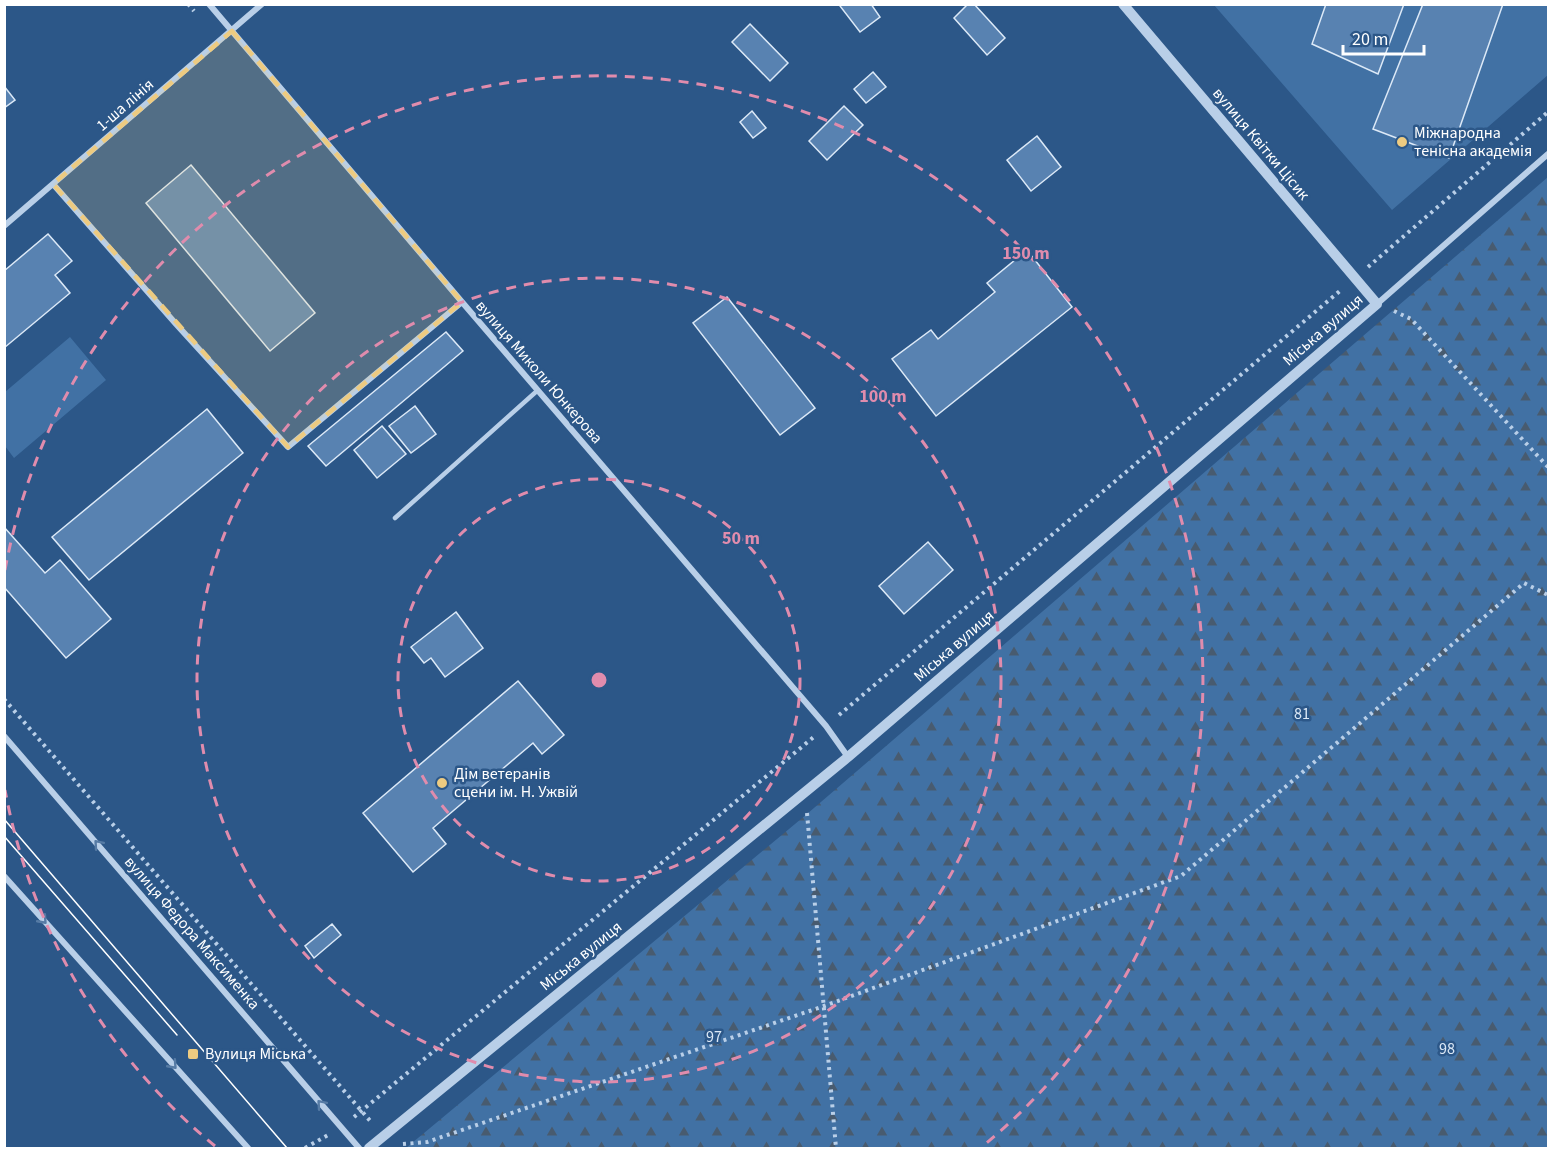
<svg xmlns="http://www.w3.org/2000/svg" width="1553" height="1153" font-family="'Source Sans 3',sans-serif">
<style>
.forest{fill:url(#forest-firs)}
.park{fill:#4171a4}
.building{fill:#5882b1;stroke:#dce9f7;stroke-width:1.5}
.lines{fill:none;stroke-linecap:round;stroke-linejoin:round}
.path{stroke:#b9cfe8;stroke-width:4;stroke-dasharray:3 4.5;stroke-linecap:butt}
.service{stroke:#b9cfe8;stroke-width:4.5}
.minor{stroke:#b9cfe8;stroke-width:6}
.tertiary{stroke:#b9cfe8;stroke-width:10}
.tram{stroke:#fff;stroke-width:1.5}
.oneway{stroke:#567ba5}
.marked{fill:#edcb81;fill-opacity:0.2;stroke:#edcb81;stroke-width:4.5;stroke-dasharray:12 8;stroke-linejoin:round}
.ring{fill:none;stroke:#e08cad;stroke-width:3;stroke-dasharray:10 8}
.poi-dot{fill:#edcb81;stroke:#2c5788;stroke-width:2}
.labels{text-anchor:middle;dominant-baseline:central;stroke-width:5;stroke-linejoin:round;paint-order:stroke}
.street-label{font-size:16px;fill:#fff;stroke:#2c5788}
.poi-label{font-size:16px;fill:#fff;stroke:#2c5788;text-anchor:start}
.park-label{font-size:16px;fill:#dce9f7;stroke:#2c5788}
.centre{fill:#e08cad;stroke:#2c5788;stroke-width:3}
.ring-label{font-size:18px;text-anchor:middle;font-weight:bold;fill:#e08cad;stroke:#2c5788;stroke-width:5;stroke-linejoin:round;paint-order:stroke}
</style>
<defs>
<pattern id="forest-firs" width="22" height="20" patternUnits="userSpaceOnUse" patternTransform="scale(1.5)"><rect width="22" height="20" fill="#4171a4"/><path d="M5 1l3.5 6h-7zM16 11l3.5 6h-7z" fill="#485b6f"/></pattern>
</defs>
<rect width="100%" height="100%" fill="#2c5788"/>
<path class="forest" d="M1548,177V1148H406L807,814Z"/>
<path class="park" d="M1214,5H1548V75L1392,210Z
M70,337L106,380L14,458L5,446V392Z"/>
<path class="building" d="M841,4H871L880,17L860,32L840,6Z
M968,4H974L1005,38L987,55L954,18Z
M1326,4H1404L1378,74L1312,44Z
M1423,4H1503L1449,158L1373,129Z
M750,24L788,63L770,81L732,42Z
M873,72L886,87L866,103L854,89Z
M4,86L15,100L4,108Z
M844,106L863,125L827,160L809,141Z
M752,111L766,128L753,138L740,122Z
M1037,136L1061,167L1031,191L1007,160Z
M191,165L315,313L270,351L146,203Z
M48,234L72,261L55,275L70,293L4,348V271Z
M1027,250L1072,307L936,416L892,359L931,330L938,339L995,292L987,283Z
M727,297L815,408L780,435L693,323Z
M446,332L463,351L326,466L308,446Z
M415,406L436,434L411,453L389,426Z
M207,409L243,453L89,580L52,537Z
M382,426L406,454L377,478L354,450Z
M4,527L45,573L60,560L111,619L66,658L4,587Z
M928,542L953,570L904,614L879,586Z
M456,612L483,648L445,677L431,658L424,663L411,647Z
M518,681L564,735L542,754L533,743L433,828L446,844L413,872L363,813Z
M332,924L341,935L314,958L305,946Z"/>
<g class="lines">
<path class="path" d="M188,4L194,11
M1368,267L1548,112
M1394,311L1411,319L1548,467
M4,699L372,1123
M839,715L1341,290
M807,813L836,1148
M354,1117L815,736
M403,1144L427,1142L824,1006L1181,876L1524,583L1548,595
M305,1148L328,1135"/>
<path class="service" d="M395,518L538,390"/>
<path class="minor" d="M209,4L462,302L826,726L848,757
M53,184L176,324L288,447L462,302
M4,226L262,4
M1377,304L1548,154
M4,736L359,1148
M4,876L248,1148"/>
<path class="tertiary" d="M369,1148L848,757L1377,304L1123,4"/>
<path class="tram" d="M4,819L287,1148
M4,836L177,1035"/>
</g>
<defs><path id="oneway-chevron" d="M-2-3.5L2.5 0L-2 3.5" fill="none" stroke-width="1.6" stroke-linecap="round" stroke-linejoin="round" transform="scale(1.5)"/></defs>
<g class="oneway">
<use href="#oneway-chevron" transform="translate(98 844) rotate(-131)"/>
<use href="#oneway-chevron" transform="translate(43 920) rotate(48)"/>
<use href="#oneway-chevron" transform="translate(173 1065) rotate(48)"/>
<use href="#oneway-chevron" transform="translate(321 1104) rotate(-131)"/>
</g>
<path class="marked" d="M232,31L462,302L288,447L53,184Z"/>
<g class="ring">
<circle cx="599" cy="680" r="201"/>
<circle cx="599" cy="680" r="402"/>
<path d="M215 1146A604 604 0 0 1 5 790M5 570A604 604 0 1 1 983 1146"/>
</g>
<g class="poi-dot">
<circle cx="1402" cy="142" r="6"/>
<circle cx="442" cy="783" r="6"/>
<rect x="187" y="1048" width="12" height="12" rx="3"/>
</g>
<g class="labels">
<g class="street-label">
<text transform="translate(125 105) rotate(-41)">1-ша лінія</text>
<text transform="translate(1261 144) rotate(50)">вулиця Квітки Цісик</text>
<text transform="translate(1323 330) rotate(-41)">Міська вулиця</text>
<text transform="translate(539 372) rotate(49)">вулиця Миколи Юнкерова</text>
<text transform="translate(954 646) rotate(-41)">Міська вулиця</text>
<text transform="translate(192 933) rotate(49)">вулиця Федора Максименка</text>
<text transform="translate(581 956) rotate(-39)">Міська вулиця</text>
</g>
<g class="poi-label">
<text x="1414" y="133">Міжнародна<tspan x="1414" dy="18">тенісна академія</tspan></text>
<text x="454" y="774">Дім ветеранів<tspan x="454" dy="18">сцени ім. Н. Ужвій</tspan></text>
<text x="205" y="1054">Вулиця Міська</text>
</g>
<g class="park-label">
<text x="1302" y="714">81</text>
<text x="714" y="1037">97</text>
<text x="1447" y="1049">98</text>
</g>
</g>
<circle cx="599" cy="680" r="9" class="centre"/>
<g class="ring-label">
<text x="1026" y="259">150 m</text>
<text x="883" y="402">100 m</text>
<text x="741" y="544">50 m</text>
</g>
<rect width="1553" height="1153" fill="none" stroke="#ffffff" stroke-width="12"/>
<path d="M1343 45v9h81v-9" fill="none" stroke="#ffffff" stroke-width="3"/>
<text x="1352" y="45" font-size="18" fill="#ffffff" stroke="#2c5788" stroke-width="4.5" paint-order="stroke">20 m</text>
</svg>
